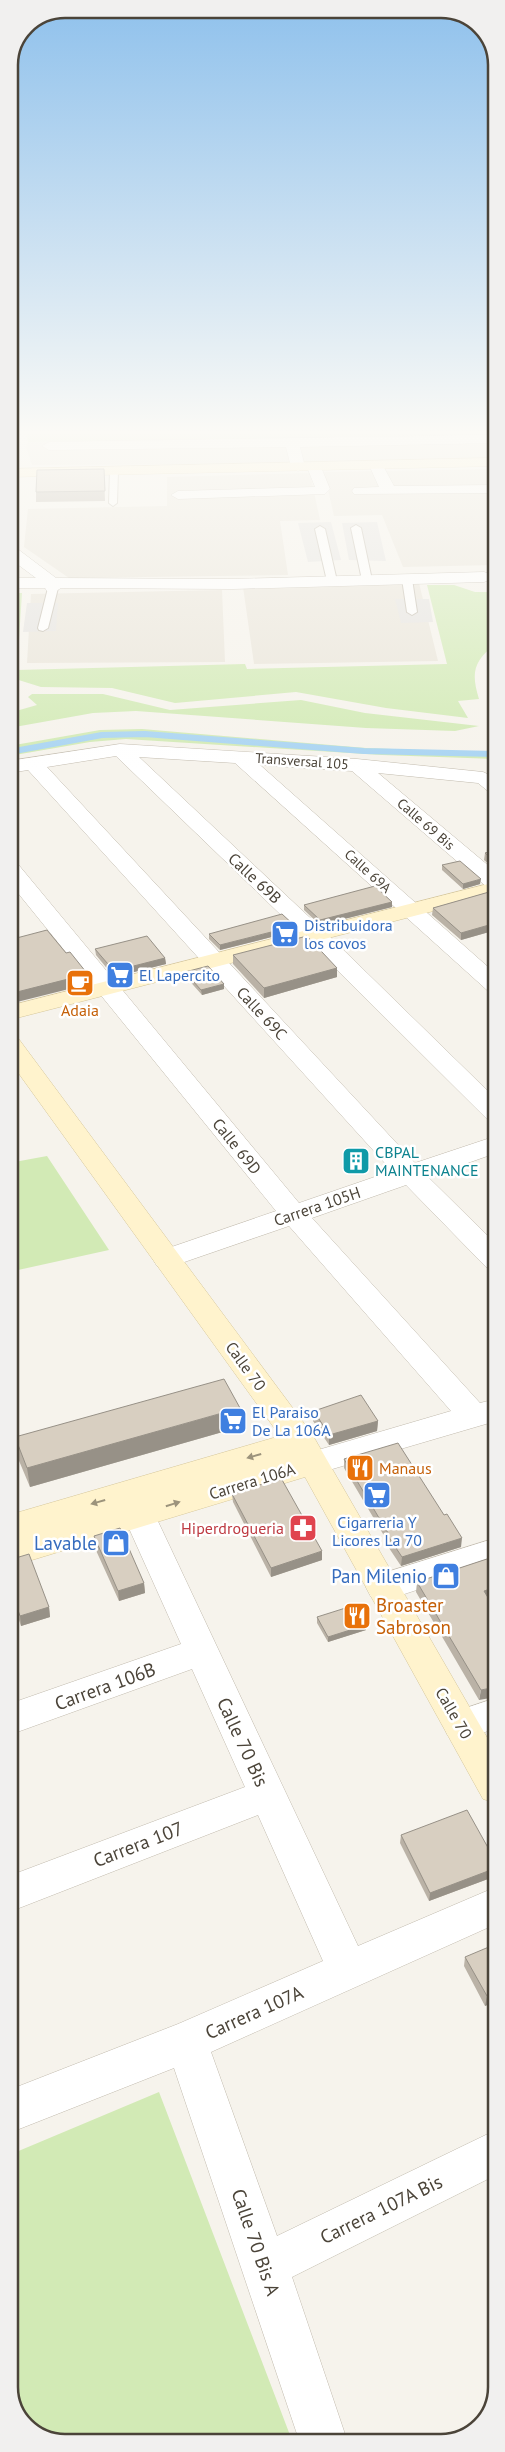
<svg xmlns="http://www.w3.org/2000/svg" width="505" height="2452" font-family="'PT Sans',sans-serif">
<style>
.residential{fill:#eae5da}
.green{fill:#d2eab5}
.parking{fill:#e5e3e0}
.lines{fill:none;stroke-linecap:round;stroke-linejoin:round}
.stream{stroke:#a9d4f2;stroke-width:6}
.lane-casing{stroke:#c2bbae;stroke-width:2}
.street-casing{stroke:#c2bbae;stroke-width:1}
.secondary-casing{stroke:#d6c79b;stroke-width:1}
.lane{fill:#fff;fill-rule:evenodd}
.street{fill:#fff;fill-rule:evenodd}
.secondary{fill:#fff3cd;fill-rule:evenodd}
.wall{fill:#bab2a6}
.shaded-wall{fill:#979187}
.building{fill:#d8cfc1;stroke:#979187}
.oneway{fill:#9c937c}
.labels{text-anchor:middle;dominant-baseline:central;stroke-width:5;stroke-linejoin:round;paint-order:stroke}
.far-street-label{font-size:14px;fill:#4b4439;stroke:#fff}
.street-label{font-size:16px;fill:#4b4439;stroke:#fff}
.shop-label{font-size:16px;fill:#366cbe;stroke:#fff;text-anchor:start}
.food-label{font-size:16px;fill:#c56008;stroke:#fff}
.culture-label{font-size:16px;fill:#0d838f;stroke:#fff;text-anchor:start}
.health-label{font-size:16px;fill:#be3a42;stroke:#fff;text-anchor:end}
.near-shop-label{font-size:19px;fill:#366cbe;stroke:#fff;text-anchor:end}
.near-food-label{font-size:19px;fill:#c56008;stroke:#fff;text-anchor:start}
.near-street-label{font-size:19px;fill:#4b4439;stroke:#fff}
.rim{fill:none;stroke:#4b4439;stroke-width:2.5}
</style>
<rect width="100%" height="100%" fill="#f6f3ec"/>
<path class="residential" d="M496,434V458L276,464L32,465L26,447L28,442Z
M496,469V565L403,567L382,515L334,516L324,472Z
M310,473L320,520L280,521L288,575L69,578L24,547L28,509L167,506V477Z
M419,583L438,661L254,664L243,587Z
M222,590L225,662L27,663L31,594Z"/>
<path class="green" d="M25,429H496V434L28,442Z
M427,585H454L475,592H496V644C473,661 471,673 479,699L458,701L468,718L386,708L296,692L175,703L112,688L41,687L9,677V593H22L17,670L245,664L247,669L447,664Z
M32,694H103L170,710L301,700L365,713L479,726L455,731L366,728L136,711L93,713L9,728V713L37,705L28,697Z
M142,729L366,748L496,753V759L382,755L126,739L90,742L9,756V746L100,730Z
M47,1156L109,1250L9,1272V1163Z
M159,2092L293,2443H58L25,2427L9,2395V2155Z"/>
<path class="parking" d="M331,522L341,560L308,562L298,523Z
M377,522L386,561L349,560L342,523Z
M395,599H429L433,622L401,623Z
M27,603H58L56,631L23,632Z"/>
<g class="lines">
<path class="stream" d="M9,752L102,735L145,734L364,751L496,754"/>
<defs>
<path id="lane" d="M114,468L118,471L117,503L113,506L109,503L110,471Z
M356,525L361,528L372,580L367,583L362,580L351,528Z
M320,526L325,529L337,581L332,584L327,581L315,529Z
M407,576L412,579L417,612L412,615L407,612L402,579Z
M53,585L58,588L48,628L43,631L39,630L38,628L48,588Z"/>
<path id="street" d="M496,435V443L300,447L305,467L298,471L291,467L286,447L49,450L42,446L49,442Z
M376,461L381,462L394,486L496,485V493L354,494L352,491L354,488L379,487L369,465Z
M314,463L321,467L330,489L325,494L178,499L171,495L178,491L315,487L307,467Z
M9,545L15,547L56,578L233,579L484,572L490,574L492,577L490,580L484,582L233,589L61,588L53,593L47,591L45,588H9V578H36L9,558Z
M120,744L357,759L483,772L496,778V794L489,792L478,783L378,773L496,872V889L488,888L352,771L260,765L496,974V993L488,991L235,763L139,757L323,930L496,1099V1121L487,1119L307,940L116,756L47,767L415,1163L496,1136V1153L428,1177L496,1244V1269L486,1267L406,1185L312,1218L480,1403L496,1399V1421L312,1475L301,1471L296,1463L301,1455L451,1411L289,1226L167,1268L157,1266L153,1259L157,1252L276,1211L9,882V862L17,863L299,1203L392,1171L28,770L9,773V761Z
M139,1502L150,1506L155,1515L358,1946L496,1887V1924L211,2052L277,2236L496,2130V2175L292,2277L348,2443H300L174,2068L9,2133V2090L178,2024L323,1961L258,1815L9,1912V1876L245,1787L192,1669L9,1735V1704L181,1644L123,1515L128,1506Z
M496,1538V1564L383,1601L371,1597L366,1587L371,1577Z
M496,1698V1728L461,1741L448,1736L443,1725L448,1714Z"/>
<path id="secondary" d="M496,458V466L9,477V469Z
M496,882V895L9,1020V1006Z
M9,1036L18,1038L312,1434L496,1753V1803L483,1799L305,1477L9,1567V1541L293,1457L9,1541V1515L280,1436L9,1060Z"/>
</defs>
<use href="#lane" class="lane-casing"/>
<use href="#street" class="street-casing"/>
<use href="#secondary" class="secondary-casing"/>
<use href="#lane" class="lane"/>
<use href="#street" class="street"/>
<use href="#secondary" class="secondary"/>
</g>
<path class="wall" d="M104,469L105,501L36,502V492Z
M496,850V870L484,860L485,853Z
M442,865L480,884L463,889L442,870Z
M496,890V930L461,940L432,915L433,908Z
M392,902V907L320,925L304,910V905Z
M295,931L220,950L209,939V934Z
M95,949L165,958L166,964L114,977L96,955Z
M233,955L337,968V977L264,998L233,964Z
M185,972L224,984V989L202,995L186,977Z
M314,1411L378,1421L377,1431L329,1445L313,1421Z
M240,1427L30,1487L17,1456L15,1437Z
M344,1459L461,1547L401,1566L385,1542L386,1539L344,1468Z
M232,1494L322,1560L271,1577L233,1502Z
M94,1536L144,1583L145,1593L119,1601L94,1546Z
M496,1556V1596L488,1599L496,1611L479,1700L416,1592L417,1582Z
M9,1560L49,1607L50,1617L21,1626L9,1590Z
M317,1617L366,1630L328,1642L317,1623Z
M401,1835L496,1862V1876L429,1901L400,1843Z
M465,1957L496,2001L485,2006L464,1966Z"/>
<path class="shaded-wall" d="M481,879L480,884L463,889V884Z
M392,902V907L320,925V920Z
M496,923V930L461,940V933Z
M295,926V931L220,950V945Z
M165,958L166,964L114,977V971Z
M337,968V977L264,998V988Z
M86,972L87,981L81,986L9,1004V994Z
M224,984V989L202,995L201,990Z
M240,1408V1427L30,1487L27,1468Z
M378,1421L377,1431L329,1445V1435Z
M462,1538L461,1547L401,1566L402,1557Z
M322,1551V1560L271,1577V1568Z
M144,1583L145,1593L119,1601L118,1591Z
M496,1587V1596L482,1601L484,1591Z
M49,1607L50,1617L21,1626L20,1616Z
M366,1625V1630L328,1642V1637Z
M496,1687V1697L479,1700L481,1690Z
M496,1868V1876L429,1901L430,1893Z
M496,1992V2001L485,2006L487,1996Z"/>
<path class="building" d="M104,469L105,491L36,492L37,470Z
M496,850V862L485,853Z
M460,861L481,879L463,884L442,865Z
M375,886L392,902L320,920L304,905Z
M496,890V923L461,933L433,908Z
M282,914L295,926L220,945L209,934Z
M47,930L66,953L70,952L86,972L80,976L9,994V940Z
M147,936L165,958L114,971L95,949Z
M307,936L337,968L264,988L233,955Z
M208,966L224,984L201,990L185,972Z
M224,1379L240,1408L27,1468L15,1437Z
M361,1395L378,1421L329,1435L314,1411Z
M398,1443L444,1515L447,1514L462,1538L402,1557L386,1533H388L344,1459Z
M281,1478L322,1551L271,1568L232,1494Z
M120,1528L144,1583L118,1591L94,1536Z
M29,1554L49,1607L20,1616L9,1584V1560Z
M496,1556V1587L484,1591L496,1611V1687L481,1690L417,1582Z
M355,1605L366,1625L328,1637L317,1617Z
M467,1810L496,1862V1868L430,1893L401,1835Z
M496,1944V1992L487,1996L465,1957Z"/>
<defs><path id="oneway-solid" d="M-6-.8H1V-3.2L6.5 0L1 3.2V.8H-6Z" transform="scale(1.25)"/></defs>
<g class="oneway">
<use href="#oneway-solid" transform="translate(254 1456) rotate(164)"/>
<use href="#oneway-solid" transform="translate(98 1502) rotate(164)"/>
<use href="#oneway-solid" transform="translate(173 1504) rotate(-17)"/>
</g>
<linearGradient id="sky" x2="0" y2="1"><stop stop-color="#8fc1ec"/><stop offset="0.56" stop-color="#fbfaf6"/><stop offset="1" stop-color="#fbfaf6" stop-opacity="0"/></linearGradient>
<rect width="505" height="772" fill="url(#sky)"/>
<defs>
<symbol id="supermarket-square" viewBox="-11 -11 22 22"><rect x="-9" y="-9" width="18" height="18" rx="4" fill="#3f7fe0" stroke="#fff"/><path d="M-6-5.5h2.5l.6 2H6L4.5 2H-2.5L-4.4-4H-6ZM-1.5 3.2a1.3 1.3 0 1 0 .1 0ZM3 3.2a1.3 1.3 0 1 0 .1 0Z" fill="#fff"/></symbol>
<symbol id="cafe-square" viewBox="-11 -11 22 22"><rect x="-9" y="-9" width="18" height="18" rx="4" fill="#e8710a" stroke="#fff"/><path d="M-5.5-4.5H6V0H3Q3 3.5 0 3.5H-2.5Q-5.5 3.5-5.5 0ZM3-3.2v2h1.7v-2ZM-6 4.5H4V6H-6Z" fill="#fff"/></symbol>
<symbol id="building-square" viewBox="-11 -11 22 22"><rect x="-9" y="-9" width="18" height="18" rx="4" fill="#0f9aa8" stroke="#fff"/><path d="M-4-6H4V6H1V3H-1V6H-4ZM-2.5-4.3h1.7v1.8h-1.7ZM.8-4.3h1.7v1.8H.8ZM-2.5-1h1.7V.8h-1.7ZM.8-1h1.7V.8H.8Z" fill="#fff"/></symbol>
<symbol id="restaurant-square" viewBox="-11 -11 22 22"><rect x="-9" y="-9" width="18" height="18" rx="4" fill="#e8710a" stroke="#fff"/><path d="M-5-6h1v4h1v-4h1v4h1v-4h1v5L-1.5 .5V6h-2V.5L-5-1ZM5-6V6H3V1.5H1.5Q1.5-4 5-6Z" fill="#fff"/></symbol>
<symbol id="pharmacy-square" viewBox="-11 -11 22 22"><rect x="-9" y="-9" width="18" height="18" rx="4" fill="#e0444e" stroke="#fff"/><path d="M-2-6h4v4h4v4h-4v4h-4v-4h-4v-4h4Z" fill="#fff"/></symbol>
<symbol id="shop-square" viewBox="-11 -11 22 22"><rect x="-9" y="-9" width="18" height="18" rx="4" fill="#3f7fe0" stroke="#fff"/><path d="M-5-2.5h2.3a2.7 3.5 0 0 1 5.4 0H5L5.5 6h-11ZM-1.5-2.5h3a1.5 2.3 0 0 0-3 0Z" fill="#fff"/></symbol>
</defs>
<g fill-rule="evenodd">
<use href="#supermarket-square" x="269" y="918" width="32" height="32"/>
<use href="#supermarket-square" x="104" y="959" width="32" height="32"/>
<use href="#cafe-square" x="64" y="967" width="32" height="32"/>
<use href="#building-square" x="340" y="1145" width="32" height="32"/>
<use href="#supermarket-square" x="217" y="1405" width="32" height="32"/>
<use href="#restaurant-square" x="344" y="1452" width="32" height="32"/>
<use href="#supermarket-square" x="361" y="1479" width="32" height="32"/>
<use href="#pharmacy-square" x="287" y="1512" width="32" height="32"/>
<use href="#shop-square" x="100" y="1527" width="32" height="32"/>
<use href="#shop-square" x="430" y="1560" width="32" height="32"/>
<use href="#restaurant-square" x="341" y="1600" width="32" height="32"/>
</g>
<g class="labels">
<g class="far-street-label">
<text transform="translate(302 761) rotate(4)">Transversal 105</text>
<text transform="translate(426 824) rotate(41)">Calle 69 Bis</text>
<text transform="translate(368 871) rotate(42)">Calle 69A</text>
</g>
<g class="street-label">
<text transform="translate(255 878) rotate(43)">Calle 69B</text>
<text transform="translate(262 1013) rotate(47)">Calle 69C</text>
<text transform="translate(237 1146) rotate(51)">Calle 69D</text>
<text transform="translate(317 1206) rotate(-19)">Carrera 105H</text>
<text transform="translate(246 1366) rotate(54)">Calle 70</text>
<text transform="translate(252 1481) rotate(-17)">Carrera 106A</text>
<text transform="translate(454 1713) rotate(60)">Calle 70</text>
</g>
<g class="shop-label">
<text x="304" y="925">Distribuidora<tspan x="304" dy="18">los covos</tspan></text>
<text x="139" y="975">El Lapercito</text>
<text x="252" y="1412">El Paraiso<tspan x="252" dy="18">De La 106A</tspan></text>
<text x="377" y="1522" text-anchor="middle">Cigarreria Y<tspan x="377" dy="18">Licores La 70</tspan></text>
</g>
<g class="food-label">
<text x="80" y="1010">Adaia</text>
<text x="379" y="1468" text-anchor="start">Manaus</text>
</g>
<g class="culture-label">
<text x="375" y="1152">CBPAL<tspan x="375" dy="18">MAINTENANCE</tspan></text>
</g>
<g class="health-label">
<text x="284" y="1528">Hiperdrogueria</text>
</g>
<g class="near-shop-label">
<text x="97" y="1543">Lavable</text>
<text x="427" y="1576">Pan Milenio</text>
</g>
<g class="near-food-label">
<text x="376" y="1605">Broaster<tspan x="376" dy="22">Sabroson</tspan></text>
</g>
<g class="near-street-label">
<text transform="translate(105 1686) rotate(-20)">Carrera 106B</text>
<text transform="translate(243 1742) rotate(65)">Calle 70 Bis</text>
<text transform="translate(138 1844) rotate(-21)">Carrera 107</text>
<text transform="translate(254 2012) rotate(-24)">Carrera 107A</text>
<text transform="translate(381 2209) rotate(-26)">Carrera 107A Bis</text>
<text transform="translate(256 2242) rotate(71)">Calle 70 Bis A</text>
</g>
</g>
<path d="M0 0H505V2452H0ZM65 18H441A47 47 0 0 1 488 65V2387A47 47 0 0 1 441 2434H65A47 47 0 0 1 18 2387V65A47 47 0 0 1 65 18Z" fill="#f1f0ef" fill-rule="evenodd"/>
<path class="rim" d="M65 18H441A47 47 0 0 1 488 65V2387A47 47 0 0 1 441 2434H65A47 47 0 0 1 18 2387V65A47 47 0 0 1 65 18Z"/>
</svg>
